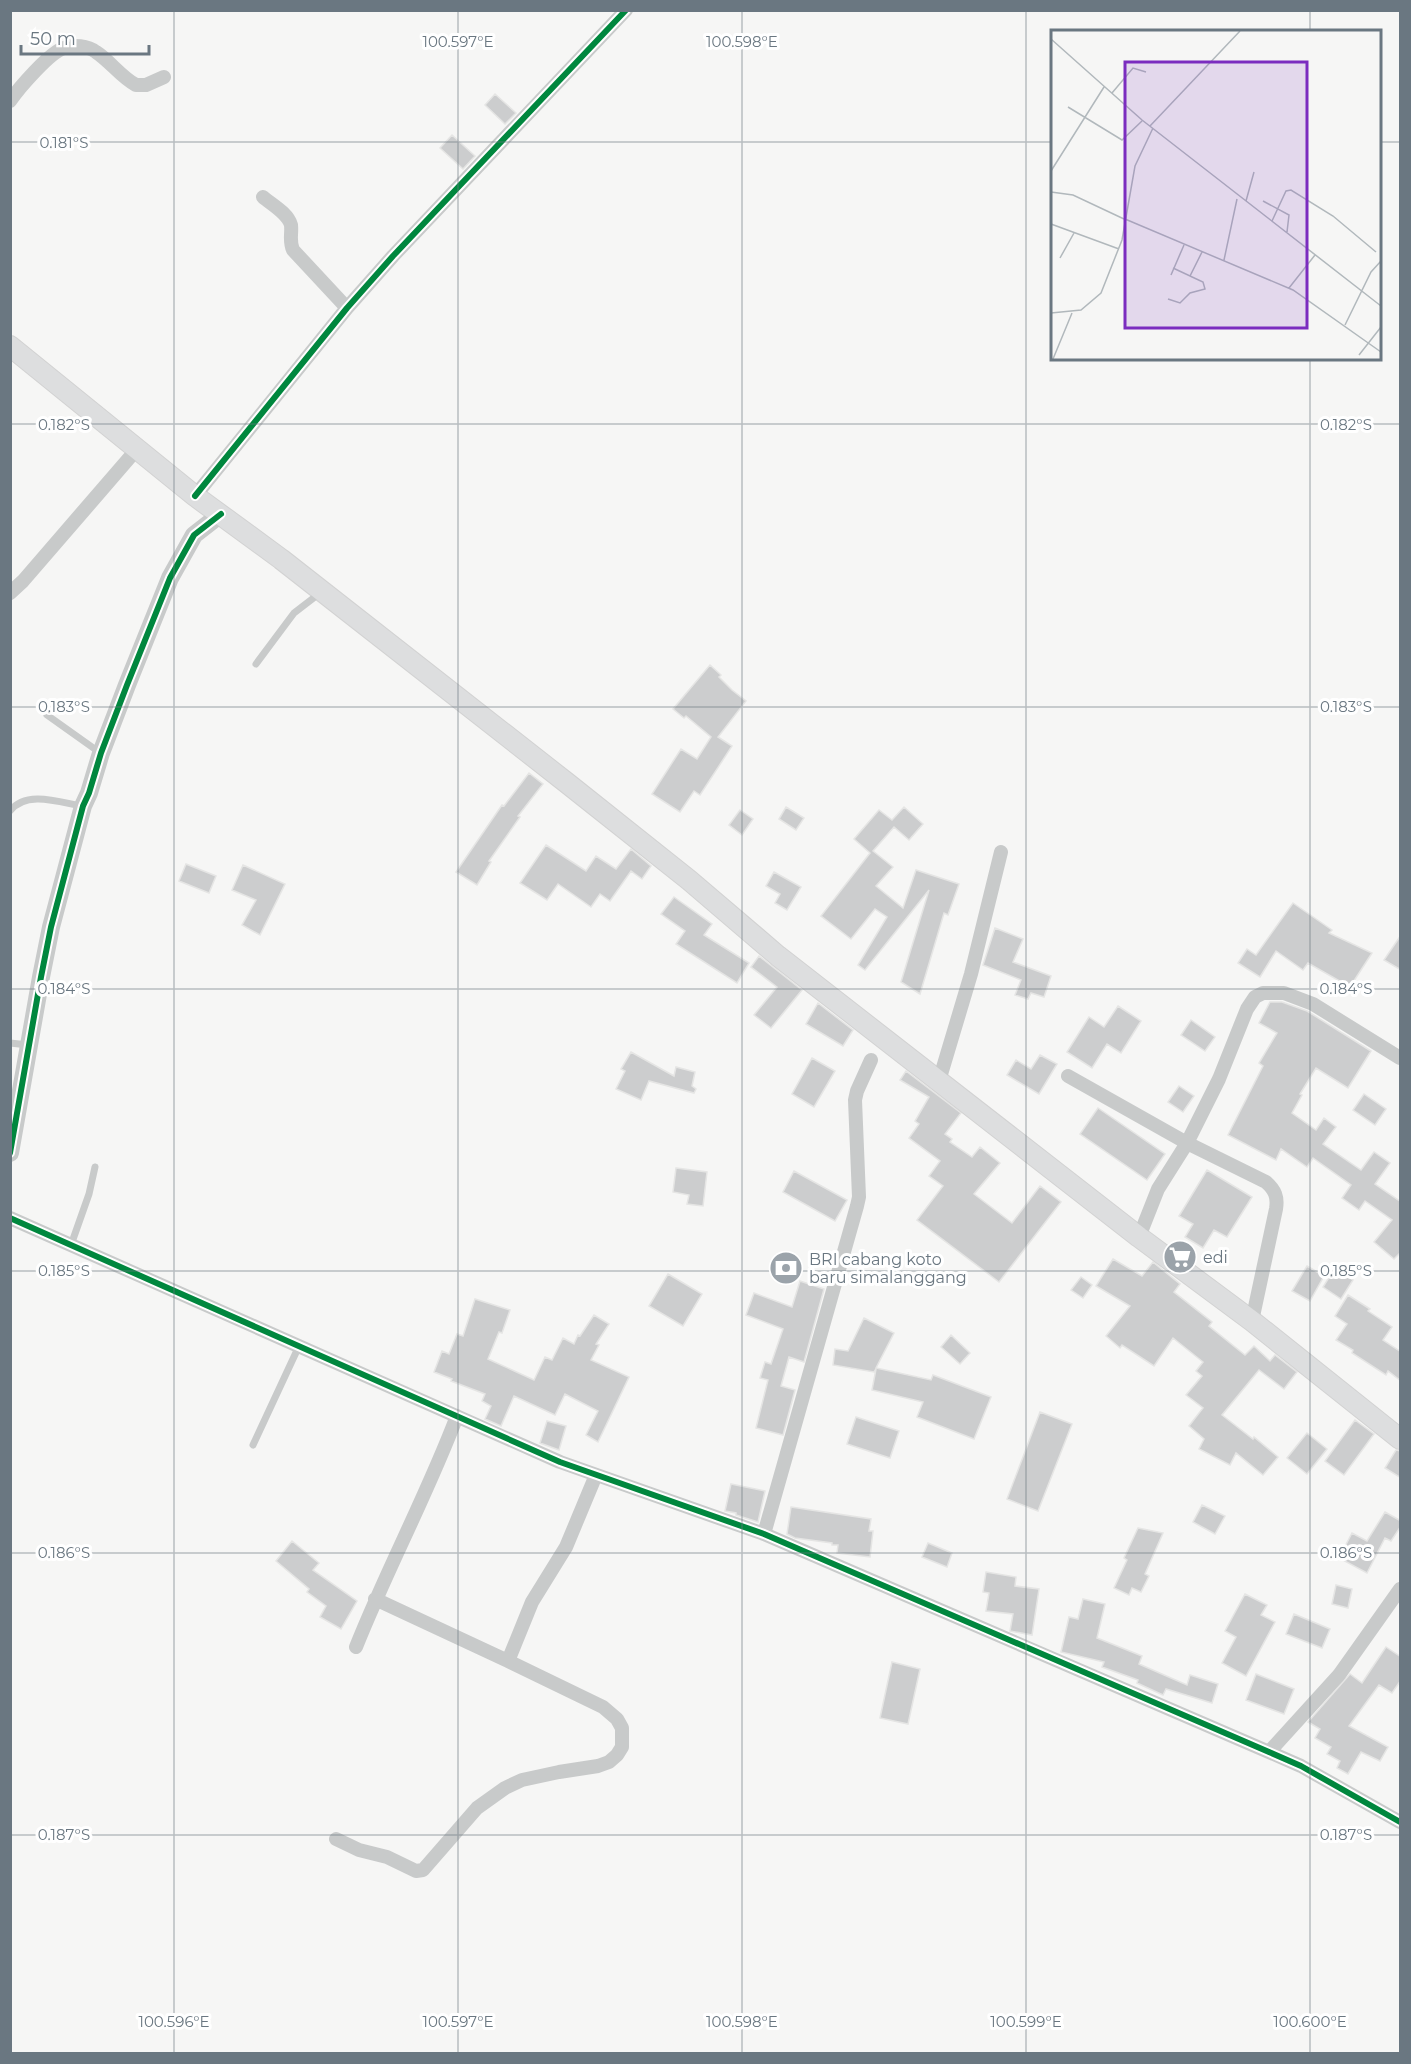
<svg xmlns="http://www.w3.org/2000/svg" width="1411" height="2064" font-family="Montserrat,sans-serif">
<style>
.building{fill:#cccdce;stroke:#e5e5e4;stroke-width:1.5}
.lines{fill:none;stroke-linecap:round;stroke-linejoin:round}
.secondary-casing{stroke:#d2d2d2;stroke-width:22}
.service{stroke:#c8caca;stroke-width:7}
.minor{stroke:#c8caca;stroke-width:14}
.tertiary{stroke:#c8caca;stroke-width:18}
.secondary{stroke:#dddedf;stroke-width:20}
.cycleway-casing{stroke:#fff;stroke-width:10}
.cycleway{stroke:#00873e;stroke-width:6}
.ticks{fill:none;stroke:#6a7781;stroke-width:1.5;stroke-opacity:0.45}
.labels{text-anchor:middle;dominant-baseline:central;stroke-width:6;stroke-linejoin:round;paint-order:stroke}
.poi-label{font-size:16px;fill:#6a7781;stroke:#fff;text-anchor:start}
.inset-road{fill:none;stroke:#b1b8bc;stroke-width:1.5}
.view{fill:#7b2cbf;fill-opacity:0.15;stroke:#7b2cbf;stroke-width:3}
.inset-edge{fill:none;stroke:#6a7781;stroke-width:3}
.ticks-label{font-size:15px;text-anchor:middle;fill:#6a7781;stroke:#fff;stroke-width:6;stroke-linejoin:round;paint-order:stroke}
</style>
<rect width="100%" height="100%" fill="#f6f6f5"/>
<path class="building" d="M495,94L516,113L505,124L485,105Z
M452,135L475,156L463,169L440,148Z
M710,665L721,675L719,677L732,690L746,701L718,737L732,746L700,795L694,791L680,812L652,794L681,749L697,759L711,737L686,716L684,718L673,709Z
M529,773L543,784L518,816L520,817L489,861L491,862L477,885L456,872L502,805L504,806Z
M786,807L804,818L796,830L779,819Z
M904,807L923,824L909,840L894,827L873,851L893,867L876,886L903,908L916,870L959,884L948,915L944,913L920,994L901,982L929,890L865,970L858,965L887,917L875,909L851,939L821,916L870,853L854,839L879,810L892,820Z
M740,810L753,819L742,835L729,825Z
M546,845L586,871L596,856L616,869L631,849L651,866L642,879L631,871L610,901L600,894L591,907L558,884L547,900L520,883Z
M186,864L216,876L209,893L179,881Z
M243,865L285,884L260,935L242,925L256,900L232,890Z
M774,872L801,887L787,910L775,903L780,894L766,886Z
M674,897L712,924L704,935L749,963L737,983L676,944L685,931L661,914Z
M1293,903L1332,930L1329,933L1372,953L1350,987L1308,963L1303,970L1276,951L1260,977L1238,963L1247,949L1256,955Z
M995,928L1023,939L1013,962L1051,976L1044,997L1031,993L1028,999L1015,995L1021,980L983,965Z
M1401,935V970L1384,960Z
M759,956L802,990L771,1028L754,1015L777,987L751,967Z
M1270,1002H1282L1307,1011L1371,1051L1348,1088L1316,1068L1300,1094L1302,1095L1292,1113L1316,1130L1324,1118L1336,1127L1323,1144L1361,1170L1374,1152L1390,1163L1375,1184L1401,1202V1252L1394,1259L1374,1242L1392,1220L1365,1201L1359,1210L1342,1198L1351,1185L1313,1158L1307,1167L1281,1149L1276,1160L1228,1135L1263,1066L1259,1063L1277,1033L1259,1023Z
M818,1003L853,1030L843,1046L806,1024Z
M1118,1006L1141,1021L1121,1053L1107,1044L1092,1068L1067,1052L1089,1017L1104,1027Z
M1191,1020L1215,1037L1205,1051L1181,1035Z
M631,1052L674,1076L676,1067L695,1072L692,1086L696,1089L694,1093L649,1081L641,1100L616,1089L625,1071L621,1069Z
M1040,1055L1057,1064L1039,1094L1007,1075L1016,1060L1031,1069Z
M812,1058L835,1071L814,1107L792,1094Z
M906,1071L961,1113L945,1134L952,1139L950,1142L972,1157L980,1147L1000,1163L974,1194L1012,1223L1040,1186L1061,1202L999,1282L917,1220L943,1186L929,1176L940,1161L909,1138L919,1124L915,1121L929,1097L900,1080Z
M1179,1086L1194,1096L1183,1112L1168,1102Z
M1364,1094L1386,1109L1375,1125L1353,1110Z
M1098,1108L1165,1154L1147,1180L1080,1134Z
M676,1168L707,1172L703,1206L687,1204L689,1195L673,1192Z
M1207,1170L1252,1197L1227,1237L1214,1230L1203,1248L1185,1237L1193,1224L1179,1216Z
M794,1171L847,1200L835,1221L783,1192Z
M1113,1259L1142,1276L1153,1262L1180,1284L1174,1292L1212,1322L1209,1326L1245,1355L1254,1346L1270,1361L1275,1355L1297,1372L1284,1389L1259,1370L1222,1415L1253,1439L1254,1437L1278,1457L1263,1475L1236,1453L1230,1465L1199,1449L1204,1439L1189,1426L1203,1408L1186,1395L1202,1376L1196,1371L1203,1362L1173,1338L1154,1366L1122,1345L1120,1348L1106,1336L1130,1306L1096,1286Z
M1307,1266L1324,1276L1310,1301L1292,1291Z
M1335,1268L1353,1280L1341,1299L1323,1287Z
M668,1274L702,1294L683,1326L649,1306Z
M1081,1277L1092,1285L1083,1298L1071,1290Z
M800,1281L824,1289L804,1362L789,1357L781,1386L795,1390L783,1435L756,1428L768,1380L760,1378L765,1362L771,1364L783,1329L746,1315L754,1293L792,1307Z
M1348,1295L1370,1309L1368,1311L1392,1327L1383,1340L1401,1352V1381L1388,1371L1386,1375L1352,1353L1353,1350L1336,1340L1347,1324L1335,1316Z
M475,1299L510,1310L502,1333L499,1332L488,1359L534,1380L545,1357L552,1360L563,1338L574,1344L578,1335L580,1336L594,1315L609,1324L596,1344L599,1345L591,1360L629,1377L598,1442L586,1435L598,1411L565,1394L555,1415L514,1396L501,1426L485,1419L491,1406L482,1401L485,1394L451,1381L452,1379L434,1372L442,1351L449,1354L457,1334L463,1336Z
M864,1318L894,1333L876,1368L931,1380L933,1375L991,1397L974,1439L917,1417L923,1402L872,1390L876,1369L874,1372L833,1365L835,1349L848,1351Z
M951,1335L970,1353L960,1364L941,1347Z
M1040,1412L1072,1424L1038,1511L1007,1499Z
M856,1417L899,1431L890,1458L847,1444Z
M1355,1420L1374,1434L1344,1475L1325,1461Z
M547,1421L566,1426L559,1450L540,1443Z
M1307,1433L1327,1449L1307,1474L1287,1458Z
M1396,1450L1401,1451V1478L1385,1468Z
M731,1484L765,1491L758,1522L736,1515V1513L725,1511Z
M1202,1505L1225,1516L1215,1534L1193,1522Z
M791,1507L871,1519L869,1531H873L870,1557L837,1553L838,1545H832V1543L795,1538L787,1534Z
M1385,1512L1401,1521V1526L1391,1541L1385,1538L1367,1573L1339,1558L1352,1533L1367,1541Z
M1138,1528L1163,1533L1145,1574L1149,1576L1141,1592L1132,1588L1129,1595L1114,1588L1127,1560L1124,1558Z
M292,1541L319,1563L313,1570L357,1601L341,1629L320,1617L326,1606L307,1592L309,1589L276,1561Z
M928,1543L952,1553L947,1567L922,1557Z
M986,1572L1016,1577L1015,1586L1039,1589L1032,1635L1010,1631L1013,1614L986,1611L989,1593L983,1592Z
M1336,1585L1352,1589L1348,1608L1332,1604Z
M1245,1594L1267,1605L1261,1615L1275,1622L1246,1676L1222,1663L1236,1637L1225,1631Z
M1083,1599L1105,1604L1097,1638L1142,1656L1139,1664L1187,1685L1190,1675L1218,1684L1212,1703L1166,1689L1163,1695L1137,1683L1138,1680L1102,1667L1104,1662L1061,1652L1069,1617L1078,1619Z
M1294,1614L1330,1629L1322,1648L1286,1634Z
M1386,1647L1401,1657V1680L1392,1693L1379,1685L1349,1726L1388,1747L1380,1761L1361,1752L1348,1774L1337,1768L1340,1761L1327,1754L1331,1747L1315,1738L1320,1729L1308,1722L1350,1674L1362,1683Z
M892,1662L920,1669L908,1724L880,1718Z
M1256,1674L1294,1689L1284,1714L1246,1700Z"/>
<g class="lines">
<defs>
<path id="secondary" d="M10,346L195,496L281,559L567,783L689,880L778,956L1139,1237L1252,1321L1400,1439"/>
</defs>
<use href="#secondary" class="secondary-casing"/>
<path class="service" d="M256,664L294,613L320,593
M47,715L99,752
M10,811C26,790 59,802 81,806
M10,1043L28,1045
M71,1245L89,1194L95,1167
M253,1445L299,1346"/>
<path class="minor" d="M10,101C19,88 50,52 64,48C73,44 88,46 96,52C110,61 121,77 136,85H146L164,77
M263,197C271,204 288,213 291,225C292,234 289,241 293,250L347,308
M195,496L347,308L393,256L626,10
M10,593L23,581L137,449
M1068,1076L1187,1143L1266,1182C1275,1190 1278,1197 1276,1209L1252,1321
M939,1081L971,974L1001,852
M10,1218L560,1462L764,1534L1269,1752L1301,1766L1400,1822
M1139,1237L1158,1189L1187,1143L1219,1079L1247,1009L1255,997L1263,993H1284L1313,1004L1400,1058
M764,1534L857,1206L859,1197L855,1100L857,1091L871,1060
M375,1599L508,1661L532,1602L566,1547L596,1475
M356,1647C387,1569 427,1495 457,1416
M1269,1752L1339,1675L1400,1589
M336,1839L359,1850L387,1857L416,1871L423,1870L477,1808L505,1788L522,1780L559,1772L598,1766L609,1762L617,1755L622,1747V1728L617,1719L603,1707L508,1661"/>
<path class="tertiary" d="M10,1153L41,977L51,927L83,806L89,793L101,753L127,685L170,578L194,535L221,514"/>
<use href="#secondary" class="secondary"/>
<defs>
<path id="cycleway" d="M195,496L347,308L393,256L626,10
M10,1153L41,977L51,927L83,806L89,793L101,753L127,685L170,578L194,535L221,514
M10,1218L560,1462L764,1534L1269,1752L1301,1766L1400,1822"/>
</defs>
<use href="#cycleway" class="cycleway-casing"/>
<use href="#cycleway" class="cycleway"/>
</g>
<path class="ticks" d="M174,10V2054M458,10V2054M742,10V2054M1026,10V2054M1310,10V32M10,142H1052M1380,142H1400M1310,358V2054M10,424H1400M10,707H1400M10,989H1400M10,1271H1400M10,1553H1400M10,1835H1400"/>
<defs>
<symbol id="supermarket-disc" viewBox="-11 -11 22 22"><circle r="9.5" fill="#9ba3aa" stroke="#fff"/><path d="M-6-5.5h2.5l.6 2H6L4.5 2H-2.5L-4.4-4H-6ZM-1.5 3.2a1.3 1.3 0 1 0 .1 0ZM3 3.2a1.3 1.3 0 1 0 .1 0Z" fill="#fff"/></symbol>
<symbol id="bank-disc" viewBox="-11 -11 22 22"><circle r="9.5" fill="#9ba3aa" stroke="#fff"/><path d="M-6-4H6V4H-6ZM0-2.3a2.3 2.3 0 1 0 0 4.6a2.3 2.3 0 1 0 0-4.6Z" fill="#fff"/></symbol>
</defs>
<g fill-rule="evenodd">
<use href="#supermarket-disc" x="1161" y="1238" width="38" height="38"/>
<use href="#bank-disc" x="767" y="1249" width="38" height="38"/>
</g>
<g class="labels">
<g class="poi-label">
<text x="1203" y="1257">edi</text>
<text x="809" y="1259">BRI cabang koto<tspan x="809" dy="18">baru simalanggang</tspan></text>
</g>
</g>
<g transform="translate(1051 30)">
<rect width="330" height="330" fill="#f6f6f5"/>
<path class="inset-road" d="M0,9L91,90L330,276M61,63L82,38L95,42M17,77L71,110L91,91M99,96L189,1M0,141L53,57M0,162L22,165L73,189M195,171L203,142M212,171L238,185L236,202M74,189L242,260L330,322M221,191L235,161L240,160L282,186L325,222M0,194L68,219M9,228L23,203M173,230L186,169M122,238L139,246L151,222M120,245L133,215M238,258L264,225M117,269L129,273L139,263L154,259L152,252L139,246M0,283L30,280L50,263L71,210L84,136L102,98M294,295L320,242L330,231M308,325L330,297M2,329L21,283"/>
<path class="view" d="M74,32H256V298H74Z"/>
<rect width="330" height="330" class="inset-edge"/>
</g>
<g class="ticks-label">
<text x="458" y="47">100.597°E</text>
<text x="742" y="47">100.598°E</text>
<text x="64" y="148">0.181°S</text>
<text x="64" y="430">0.182°S</text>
<text x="1346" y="430">0.182°S</text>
<text x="64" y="712">0.183°S</text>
<text x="1346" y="712">0.183°S</text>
<text x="64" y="994">0.184°S</text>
<text x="1346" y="994">0.184°S</text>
<text x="64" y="1276">0.185°S</text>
<text x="1346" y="1276">0.185°S</text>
<text x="64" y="1558">0.186°S</text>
<text x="1346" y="1558">0.186°S</text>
<text x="64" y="1840">0.187°S</text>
<text x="1346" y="1840">0.187°S</text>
<text x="174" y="2027">100.596°E</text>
<text x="458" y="2027">100.597°E</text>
<text x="742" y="2027">100.598°E</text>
<text x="1026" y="2027">100.599°E</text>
<text x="1310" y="2027">100.600°E</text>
</g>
<rect width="1411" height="2064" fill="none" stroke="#6a7781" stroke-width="24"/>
<path d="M21 45v9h128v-9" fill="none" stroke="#6a7781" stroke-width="3"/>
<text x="30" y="45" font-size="18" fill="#6a7781" stroke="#ffffff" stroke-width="4.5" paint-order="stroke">50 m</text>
</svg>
